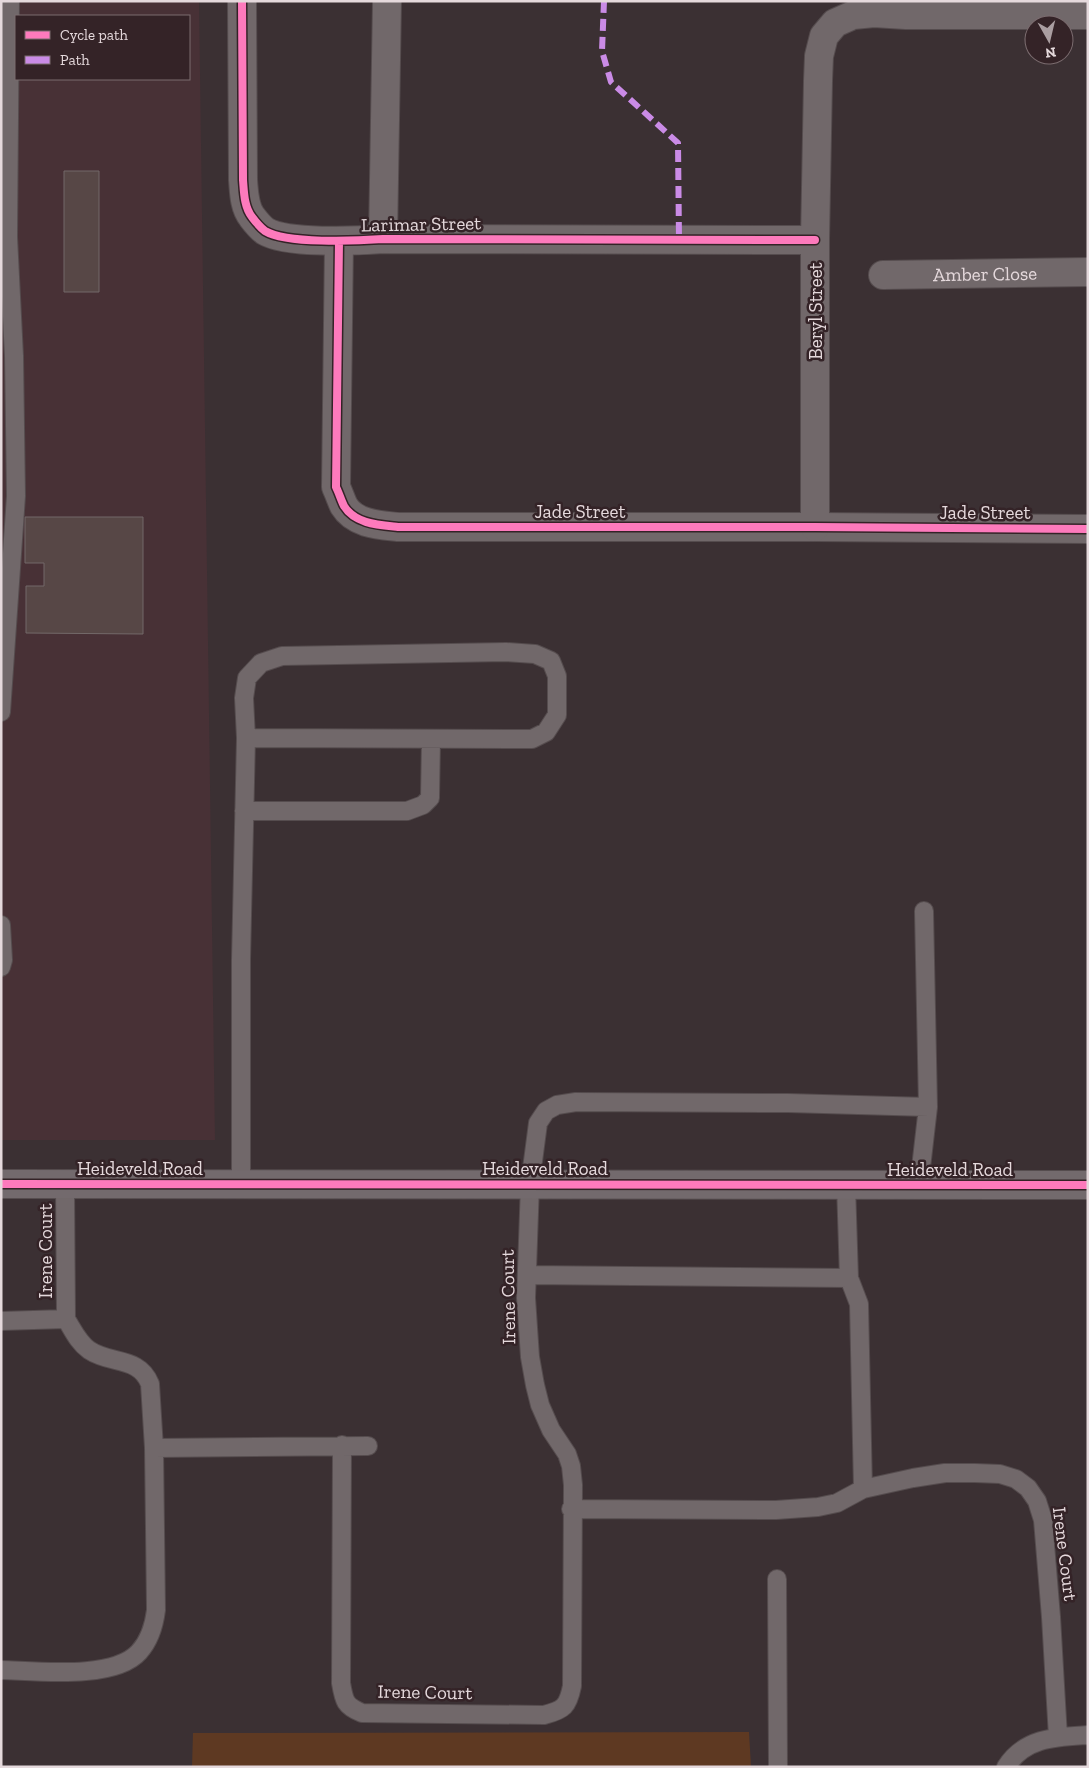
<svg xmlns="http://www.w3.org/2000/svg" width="1089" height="1768" font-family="'Zilla Slab',serif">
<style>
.built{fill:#483136;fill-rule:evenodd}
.green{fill:#5e3922}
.building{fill:#574746;stroke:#736969}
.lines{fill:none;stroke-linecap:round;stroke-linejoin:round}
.lane-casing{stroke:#554c4e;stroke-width:20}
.street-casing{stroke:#554c4e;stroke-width:30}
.secondary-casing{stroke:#554c4e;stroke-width:30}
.lane{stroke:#71686a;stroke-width:18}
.street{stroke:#71686a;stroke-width:28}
.secondary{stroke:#736a6d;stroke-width:28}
.quiet{stroke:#ca8be6;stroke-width:6;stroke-dasharray:12 6;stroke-linecap:butt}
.cycleway-casing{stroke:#342327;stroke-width:11}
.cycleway{stroke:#fd7abc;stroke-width:8}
.labels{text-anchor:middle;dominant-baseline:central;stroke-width:5;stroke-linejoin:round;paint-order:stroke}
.street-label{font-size:19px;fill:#e5d9dc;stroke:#342327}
</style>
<rect width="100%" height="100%" fill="#3b3033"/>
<path class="built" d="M1,1H199L215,1140H1ZM16,16H189V79H16Z"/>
<path class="green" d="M749,1732L751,1767H192L193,1733Z"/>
<path class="building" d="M64,171H99V292H64Z
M25,517H143V634L26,633V586H44V563H25Z"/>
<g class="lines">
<defs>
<path id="lane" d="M1,712L16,496L14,356L8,237L10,1
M244,811H407L423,805L430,798L431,739
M1,925L3,960L1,967
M241,1184V960L246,738L244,698L247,678L261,663L282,656L506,652L535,654L551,661L557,676V715L546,732L532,739L246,738
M846,1185L849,1278L859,1304L863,1489
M919,1185L928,1107L924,911
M527,1275L849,1278
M1,1321L66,1319L65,1184
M342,1445L341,1683C344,1701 345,1706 362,1713L544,1715C564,1710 568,1706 572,1686L573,1485L571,1466L567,1454L551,1430L540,1405L535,1385L530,1357L526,1298L530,1184L538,1123L546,1111L557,1105L576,1102L788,1103L928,1107
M154,1448L368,1446
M571,1509L776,1510L818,1507L837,1503L863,1489L913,1478L945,1473H975L1000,1474L1016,1479L1028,1488L1037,1501L1043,1520L1051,1617L1058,1737
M777,1579L778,1767
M1,1670C37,1671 114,1680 139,1652C150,1640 154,1626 156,1610L154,1448L150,1384C139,1356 111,1365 89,1350C78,1342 73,1330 66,1319
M1006,1767C1025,1737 1057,1737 1088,1735"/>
<g id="street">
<path d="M242,1L243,180C244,192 244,207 252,217C255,221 261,228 265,231C286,244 356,241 383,239L815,240"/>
<path d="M383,239L387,1"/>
<path d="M339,241L336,487C339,493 341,500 344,506C355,524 379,525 398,527H815L1088,529"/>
<path id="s1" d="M883,275L1088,272"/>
<path d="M815,527V240L818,81L819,56L824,36L835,23L853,15L874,13L906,15H1088"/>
</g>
<path id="secondary" d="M1,1184L1088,1185"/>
</defs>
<use href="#lane" class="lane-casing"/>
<use href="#street" class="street-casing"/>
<use href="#secondary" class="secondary-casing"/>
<use href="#lane" class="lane"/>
<use href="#street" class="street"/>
<use href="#secondary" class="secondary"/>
<path class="quiet" d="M604,1L602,51L611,82L678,143L679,240"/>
<defs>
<path id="cycleway" d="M242,1L243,180C244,192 244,207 252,217C255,221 261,228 265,231C286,244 356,241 383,239L815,240
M339,241L336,487C339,493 341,500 344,506C355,524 379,525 398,527H815L1088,529
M1,1184L1088,1185"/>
</defs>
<use href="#cycleway" class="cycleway-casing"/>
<use href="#cycleway" class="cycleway"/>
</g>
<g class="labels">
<g class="street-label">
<text transform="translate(421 224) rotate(-1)">Larimar Street</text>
<text stroke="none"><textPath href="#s1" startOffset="102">Amber Close</textPath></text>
<text transform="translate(815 311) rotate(-90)">Beryl Street</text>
<text x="580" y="511">Jade Street</text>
<text x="985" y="512">Jade Street</text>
<text x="140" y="1168">Heideveld Road</text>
<text x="545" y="1168">Heideveld Road</text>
<text x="950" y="1169">Heideveld Road</text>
<text transform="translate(45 1251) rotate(-90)">Irene Court</text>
<text transform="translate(508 1297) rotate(-91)">Irene Court</text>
<text transform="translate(1065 1554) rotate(83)">Irene Court</text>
<text transform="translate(425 1692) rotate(1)">Irene Court</text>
</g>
</g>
<rect width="1089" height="1768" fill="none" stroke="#e5d9dc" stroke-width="5"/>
<rect x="15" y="15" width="175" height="65" fill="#342327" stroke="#7b6c6f"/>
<rect x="25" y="31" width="25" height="8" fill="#fd7abc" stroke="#7b6c6f"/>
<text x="60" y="40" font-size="15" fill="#e5d9dc">Cycle path</text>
<rect x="25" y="56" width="25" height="8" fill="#ca8be6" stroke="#7b6c6f"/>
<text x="60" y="65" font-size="15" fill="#e5d9dc">Path</text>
<g transform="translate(1049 40) rotate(172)"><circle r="24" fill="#342327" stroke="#7b6c6f"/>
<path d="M0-4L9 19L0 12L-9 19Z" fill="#aa9ea1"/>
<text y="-8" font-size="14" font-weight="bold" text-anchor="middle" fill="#e5d9dc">N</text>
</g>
</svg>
